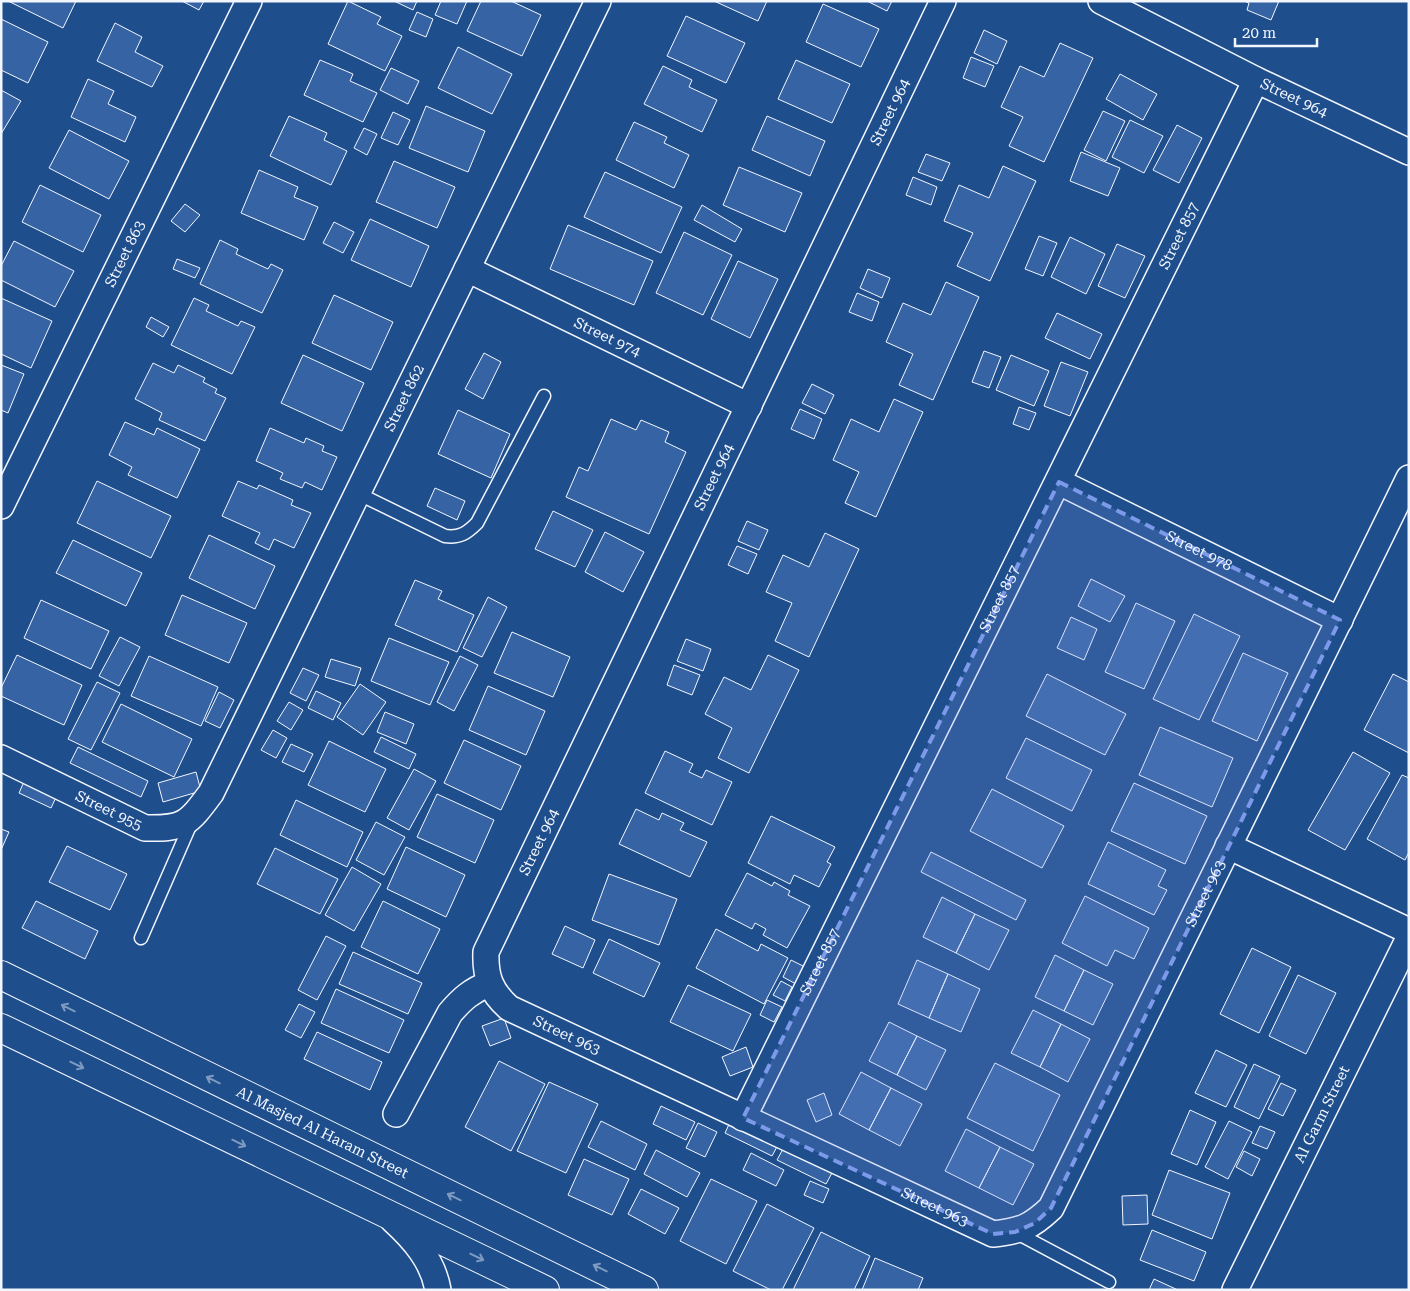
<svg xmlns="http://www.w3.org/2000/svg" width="1410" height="1291" font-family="'Roboto Serif',serif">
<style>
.building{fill:#3563a3;stroke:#f2f6ff}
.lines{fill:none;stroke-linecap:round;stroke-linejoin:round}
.service-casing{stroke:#f2f6ff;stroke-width:15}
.minor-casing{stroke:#f2f6ff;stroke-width:28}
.tertiary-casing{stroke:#f2f6ff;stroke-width:30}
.service{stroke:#1f4e8c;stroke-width:12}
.minor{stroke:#1f4e8c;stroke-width:25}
.tertiary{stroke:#1f4e8c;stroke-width:28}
.oneway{stroke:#7e9ac0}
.marked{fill:#7d9aea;fill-opacity:0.2;stroke:#7d9aea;stroke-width:4;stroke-dasharray:10 6;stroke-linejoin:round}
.labels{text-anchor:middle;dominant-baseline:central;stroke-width:4;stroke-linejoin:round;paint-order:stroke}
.street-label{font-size:15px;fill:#f2f6ff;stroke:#1f4e8c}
</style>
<rect width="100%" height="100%" fill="#1f4e8c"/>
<path class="building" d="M8,1H76L63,28Z
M182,1H204L199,10Z
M348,1L381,17L377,24L402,36L385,71L328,44Z
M394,1H417L413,10Z
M441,1H467L457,24L435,15Z
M481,1H511L541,15L522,56L467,31Z
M714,1H767L758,21Z
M867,1H892L887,11Z
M1244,1H1279L1271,20L1247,10L1249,3Z
M823,4L879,29L861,67L806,42Z
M417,12L433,19L426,37L409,30Z
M686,16L745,43L726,83L667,56Z
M1,19L48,42L28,83L1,70Z
M115,23L142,37L135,52L163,66L152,87L97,61Z
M984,30L1007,41L997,64L974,53Z
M1060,43L1093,58L1044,162L1009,146L1023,117L1001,107L1020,66L1044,77Z
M458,47L512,74L492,114L438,88Z
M971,57L994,66L985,87L963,78Z
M320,60L353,74L350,81L377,93L363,122L304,95Z
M796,60L850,84L832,123L778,99Z
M663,66L692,80L689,87L717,100L702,132L644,104Z
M391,68L419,81L408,104L380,90Z
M1120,74L1157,94L1143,120L1106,99Z
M88,79L114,91L108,104L136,117L125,142L71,117Z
M1,90L21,101L1,134Z
M426,106L485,131L468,172L409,148Z
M1103,111L1125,121L1106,161L1084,150Z
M393,112L410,120L398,145L381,138Z
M289,116L327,133L324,140L347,151L331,185L270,156Z
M767,116L825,141L810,176L752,150Z
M1130,120L1163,136L1144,173L1112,157Z
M634,122L667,137L664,143L689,155L674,188L616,160Z
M1177,125L1202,138L1179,183L1153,170Z
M364,128L377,134L367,155L354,148Z
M69,130L129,161L109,199L49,168Z
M1081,152L1120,168L1108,196L1070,181Z
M926,154L950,163L942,181L918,172Z
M394,161L455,187L437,228L376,202Z
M1003,166L1036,181L990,281L957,266L973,233L944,221L959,185L989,198Z
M739,167L802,193L785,232L723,205Z
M259,170L298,187L294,197L318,207L304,240L241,213Z
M605,172L682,207L661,253L584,217Z
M913,177L937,187L931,205L906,195Z
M40,185L101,215L83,252L22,222Z
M185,204L200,215L185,232L171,221Z
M702,205L742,229L735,242L694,220Z
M370,219L429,246L411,287L351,260Z
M334,222L354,232L343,253L323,243Z
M568,225L653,261L634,305L550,269Z
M684,232L732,255L703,315L656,293Z
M1039,236L1057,243L1043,276L1025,269Z
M1070,237L1105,254L1086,294L1051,277Z
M220,240L238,249L236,254L268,269L271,264L283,270L262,313L200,284Z
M14,241L74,271L55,307L1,280V266Z
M1117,244L1145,256L1125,298L1098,286Z
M177,259L200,268L195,278L173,269Z
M738,261L778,279L750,338L711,319Z
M868,269L890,278L882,298L860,288Z
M946,282L979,297L933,400L899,385L913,354L886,342L903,303L931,315Z
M857,293L879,302L872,321L849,312Z
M334,295L393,322L371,370L312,343Z
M1,298L52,321L31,368L1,354Z
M194,298L209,305L206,311L238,326L241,321L255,327L232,374L171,345Z
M1057,313L1102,334L1090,359L1045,338Z
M151,317L169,327L163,337L146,327Z
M984,351L1001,357L989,388L972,382Z
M484,353L501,362L483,399L465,389Z
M303,355L364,383L342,431L281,403Z
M1011,355L1049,371L1034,406L996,390Z
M1061,362L1088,372L1070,416L1044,406Z
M153,363L174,373L178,365L205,378L203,382L217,389L215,393L226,398L205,441L159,420L162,413L135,399Z
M1,365L24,374L8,413L1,410Z
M812,384L834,395L825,414L802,403Z
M894,399L923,412L876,517L845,503L859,472L833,460L851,419L879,432Z
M1019,407L1036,413L1029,430L1013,424Z
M800,409L822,419L814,439L791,429Z
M458,410L510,434L491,478L438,454Z
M611,419L636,430L641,420L669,432L665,442L686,452L649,534L566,497L579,467L588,471Z
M125,422L154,435L157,428L200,449L177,498L128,475L132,467L109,455Z
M270,428L304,443L306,438L324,446L322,451L337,457L322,490L305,482L302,488L280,479L283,473L256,461Z
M97,481L171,516L151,558L77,523Z
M238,481L257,489L259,485L293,500L291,505L311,513L294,548L274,539L269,550L255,543L260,533L222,516Z
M435,488L465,501L457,520L427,506Z
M553,511L593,530L575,567L535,549Z
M747,521L768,530L759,550L738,541Z
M605,532L644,552L623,592L585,572Z
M825,533L859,549L809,657L775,641L792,603L766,592L783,555L809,567Z
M209,535L275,566L255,609L189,578Z
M73,540L142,573L126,606L56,573Z
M737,546L757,554L748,574L728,565Z
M1091,579L1125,596L1110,622L1078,606Z
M415,580L442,591L438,599L474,615L457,652L395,625Z
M182,595L247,623L229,663L165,635Z
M488,597L507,607L482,657L463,648Z
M41,600L109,631L91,669L24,638Z
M1136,603L1175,621L1144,689L1105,672Z
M1194,614L1240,636L1199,720L1153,699Z
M1071,617L1097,629L1084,660L1057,648Z
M512,632L570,657L553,697L494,673Z
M120,637L140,647L119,686L99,676Z
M389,638L449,662L430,705L371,681Z
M686,639L711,649L703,671L677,661Z
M1243,653L1288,673L1257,741L1212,721Z
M17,655L82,685L64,725L1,696V688Z
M768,655L799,670L749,773L718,758L732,728L705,714L724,677L751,690Z
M149,656L218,687L201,726L131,696Z
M460,656L478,665L454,711L437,702Z
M331,659L361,668L355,686L325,677Z
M674,665L700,675L692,695L667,685Z
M303,668L319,675L306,701L290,693Z
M1047,674L1126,714L1105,755L1026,716Z
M1393,674L1409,682V753L1364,730Z
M97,682L120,693L91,750L68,739Z
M360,684L386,702L363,735L337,717Z
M488,686L545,711L526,755L469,730Z
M316,691L341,703L333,720L308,708Z
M219,692L234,700L220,728L205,721Z
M289,702L303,710L291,730L277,721Z
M121,704L192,739L174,777L102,742Z
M385,712L414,724L406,744L377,732Z
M1160,727L1233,758L1212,807L1139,775Z
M273,730L287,738L276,758L261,750Z
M381,737L416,754L409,769L374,752Z
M1026,738L1092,770L1072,811L1006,778Z
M464,740L521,766L501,810L444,783Z
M329,741L386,769L365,812L308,785Z
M291,744L313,754L304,772L282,762Z
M78,747L148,781L141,797L70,763Z
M665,751L693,764L689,772L702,778L706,770L732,782L712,825L645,793Z
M1353,752L1390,773L1345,850L1308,830Z
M414,769L436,781L409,830L387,818Z
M196,772L201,791L163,802L158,783Z
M1402,775L1409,778V852L1405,860L1367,839Z
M26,777L58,793L51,808L19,793Z
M1134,783L1207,816L1185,864L1111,831Z
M992,789L1064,826L1042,868L970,831Z
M437,794L494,820L475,863L417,837Z
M296,800L363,832L347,867L280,835Z
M636,809L659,820L662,813L684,823L680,830L707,842L690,877L619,844Z
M771,816L835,847L827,862L831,864L819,887L794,875L790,884L748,863Z
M376,822L405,837L384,875L356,860Z
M1,829L9,832L1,850Z
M1108,842L1166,870L1158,886L1167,890L1154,915L1088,884Z
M67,846L127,874L110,910L49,882Z
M406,847L465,875L446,917L387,889Z
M275,848L338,879L320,914L257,884Z
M931,852L1026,900L1016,920L921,872Z
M352,867L381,884L354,931L325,915Z
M747,873L772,886L774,882L790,891L788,895L810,906L787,948L763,935L766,929L755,923L752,929L725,915Z
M609,874L677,899L659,945L592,920Z
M1085,896L1149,928L1134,959L1115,950L1107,966L1062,943Z
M942,897L975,914L956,953L923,937Z
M36,901L98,931L85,959L22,928Z
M383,901L440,929L418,974L361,947Z
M975,914L1009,930L989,970L956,953Z
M565,926L595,940L583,968L552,954Z
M716,929L758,951L761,944L788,958L764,1004L696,968Z
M326,936L346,946L317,1000L298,990Z
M609,939L660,963L644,997L593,973Z
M1252,948L1291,967L1259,1033L1220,1014Z
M353,952L422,983L408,1014L339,984Z
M1055,955L1084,970L1064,1011L1035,997Z
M791,960L805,967L796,984L783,977Z
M917,960L948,974L929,1018L898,1004Z
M1084,970L1113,984L1093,1025L1064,1011Z
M948,974L980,989L961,1032L929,1018Z
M1298,975L1336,993L1306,1054L1269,1036Z
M781,981L792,987L785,1001L773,995Z
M688,985L751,1014L733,1051L670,1022Z
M336,989L404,1020L389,1053L321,1023Z
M767,1000L782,1007L774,1022L760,1015Z
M299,1004L315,1012L301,1038L285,1030Z
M1033,1010L1061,1024L1040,1067L1011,1053Z
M504,1018L511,1038L490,1046L482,1026Z
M889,1022L917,1036L897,1075L869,1061Z
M1061,1024L1090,1039L1068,1082L1040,1067Z
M317,1032L382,1062L370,1090L304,1059Z
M917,1036L946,1050L926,1090L897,1075Z
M746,1047L753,1067L730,1076L722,1057Z
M1216,1050L1247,1065L1226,1107L1195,1093Z
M499,1061L545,1084L511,1151L465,1127Z
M995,1063L1060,1095L1033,1151L967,1118Z
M1254,1064L1280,1076L1259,1119L1234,1107Z
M861,1072L891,1088L869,1130L839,1114Z
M549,1082L598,1104L566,1173L517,1151Z
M1281,1083L1296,1090L1283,1116L1268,1109Z
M891,1088L922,1104L900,1146L869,1130Z
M824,1093L832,1115L816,1122L807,1100Z
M661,1106L695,1122L686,1140L653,1124Z
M1190,1110L1216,1122L1197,1165L1171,1154Z
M731,1120L779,1143L772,1156L725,1133Z
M601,1121L647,1144L635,1170L588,1147Z
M1229,1121L1252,1132L1228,1179L1205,1167Z
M698,1123L717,1132L705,1157L686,1148Z
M1260,1126L1275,1132L1267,1149L1252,1143Z
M966,1129L1000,1147L979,1188L945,1171Z
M784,1147L833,1171L826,1184L777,1160Z
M1000,1147L1034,1164L1013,1205L979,1188Z
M656,1150L700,1173L687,1197L644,1174Z
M1244,1151L1260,1159L1252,1176L1236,1167Z
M751,1153L784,1170L776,1186L743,1170Z
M584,1159L629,1179L612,1215L568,1195Z
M1169,1170L1230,1193L1212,1239L1152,1215Z
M711,1179L757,1201L726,1264L680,1241Z
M810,1181L829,1189L823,1203L804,1195Z
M641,1189L679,1208L665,1234L628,1214Z
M1147,1195L1148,1224L1123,1225L1122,1196Z
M767,1204L814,1228L782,1290H771L733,1271Z
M1152,1230L1206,1252L1194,1281L1140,1260Z
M821,1232L870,1256L854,1290H793Z
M875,1258L923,1278L918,1290H862Z
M1154,1279L1178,1290H1149Z"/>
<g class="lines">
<defs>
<path id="service" d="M359,494L445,536C460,538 467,533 477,523L544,396
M141,938L192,821
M1015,1232L1109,1282"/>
<g id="minor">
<path id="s1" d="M943,1L486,952C485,977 491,992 509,1008L993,1234C1021,1231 1031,1227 1051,1208L1409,478"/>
<path id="s2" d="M1101,1L1256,80L1409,152"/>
<path id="s3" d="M467,269L749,406"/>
<path id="s4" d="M1059,482L1340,620"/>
<path id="s5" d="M1,506L249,1"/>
<path id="s6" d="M1,758L145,828C184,829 188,824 211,793L598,1"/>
<path d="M1228,846L1409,931"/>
<path d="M396,1114L450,1013C462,999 472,990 489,984"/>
<path id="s7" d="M743,1118L1256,80"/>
<path d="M393,1220C414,1239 433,1261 438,1290"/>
<path id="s8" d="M1235,1290L1409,938"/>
</g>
<g id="tertiary">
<path id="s9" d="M1,975L644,1290"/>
<path d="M1,1028L545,1290"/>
</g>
</defs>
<use href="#service" class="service-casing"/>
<use href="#minor" class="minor-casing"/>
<use href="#tertiary" class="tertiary-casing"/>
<use href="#service" class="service"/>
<use href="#minor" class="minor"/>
<use href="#tertiary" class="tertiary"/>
</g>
<defs><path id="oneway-shaft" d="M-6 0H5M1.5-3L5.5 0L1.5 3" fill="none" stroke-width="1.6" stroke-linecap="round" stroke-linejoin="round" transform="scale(1.25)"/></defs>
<g class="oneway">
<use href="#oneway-shaft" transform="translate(68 1008) rotate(-153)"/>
<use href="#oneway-shaft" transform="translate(77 1065) rotate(26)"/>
<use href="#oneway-shaft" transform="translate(213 1080) rotate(-154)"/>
<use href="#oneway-shaft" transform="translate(239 1143) rotate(26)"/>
<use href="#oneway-shaft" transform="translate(454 1197) rotate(-154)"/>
<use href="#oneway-shaft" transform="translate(477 1257) rotate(26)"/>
<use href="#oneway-shaft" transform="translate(600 1268) rotate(-154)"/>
</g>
<path class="marked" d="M1059,482L1340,620L1051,1208L1035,1223L1015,1232L993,1234L743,1118Z"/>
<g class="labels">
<g class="street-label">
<text stroke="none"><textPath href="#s2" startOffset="216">Street 964</textPath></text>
<text transform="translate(890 112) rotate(-64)">Street 964</text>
<text stroke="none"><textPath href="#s7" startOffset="984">Street 857</textPath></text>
<text stroke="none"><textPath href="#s5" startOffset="281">Street 863</textPath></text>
<text stroke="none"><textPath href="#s3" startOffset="156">Street 974</textPath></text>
<text stroke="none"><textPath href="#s6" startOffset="680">Street 862</textPath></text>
<text transform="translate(714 477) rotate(-64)">Street 964</text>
<text stroke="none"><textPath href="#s4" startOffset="156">Street 978</textPath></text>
<text stroke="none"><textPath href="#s7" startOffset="579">Street 857</textPath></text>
<text stroke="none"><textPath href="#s6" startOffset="120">Street 955</textPath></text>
<text transform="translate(539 842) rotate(-64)">Street 964</text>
<text stroke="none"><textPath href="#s1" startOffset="2068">Street 963</textPath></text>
<text stroke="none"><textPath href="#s7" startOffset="174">Street 857</textPath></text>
<text stroke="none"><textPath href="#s1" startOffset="1182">Street 963</textPath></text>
<text stroke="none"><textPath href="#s8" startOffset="196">Al Garm Street</textPath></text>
<text stroke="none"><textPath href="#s9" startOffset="358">Al Masjed Al Haram Street</textPath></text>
<text stroke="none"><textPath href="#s1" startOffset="1588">Street 963</textPath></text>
</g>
</g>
<rect width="1410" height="1291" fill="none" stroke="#f2f6ff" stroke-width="5"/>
<path d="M1235 38v8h82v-8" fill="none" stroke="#f2f6ff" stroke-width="2.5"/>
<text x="1242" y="38" font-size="15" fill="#f2f6ff" stroke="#1f4e8c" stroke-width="4" paint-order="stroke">20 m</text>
</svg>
